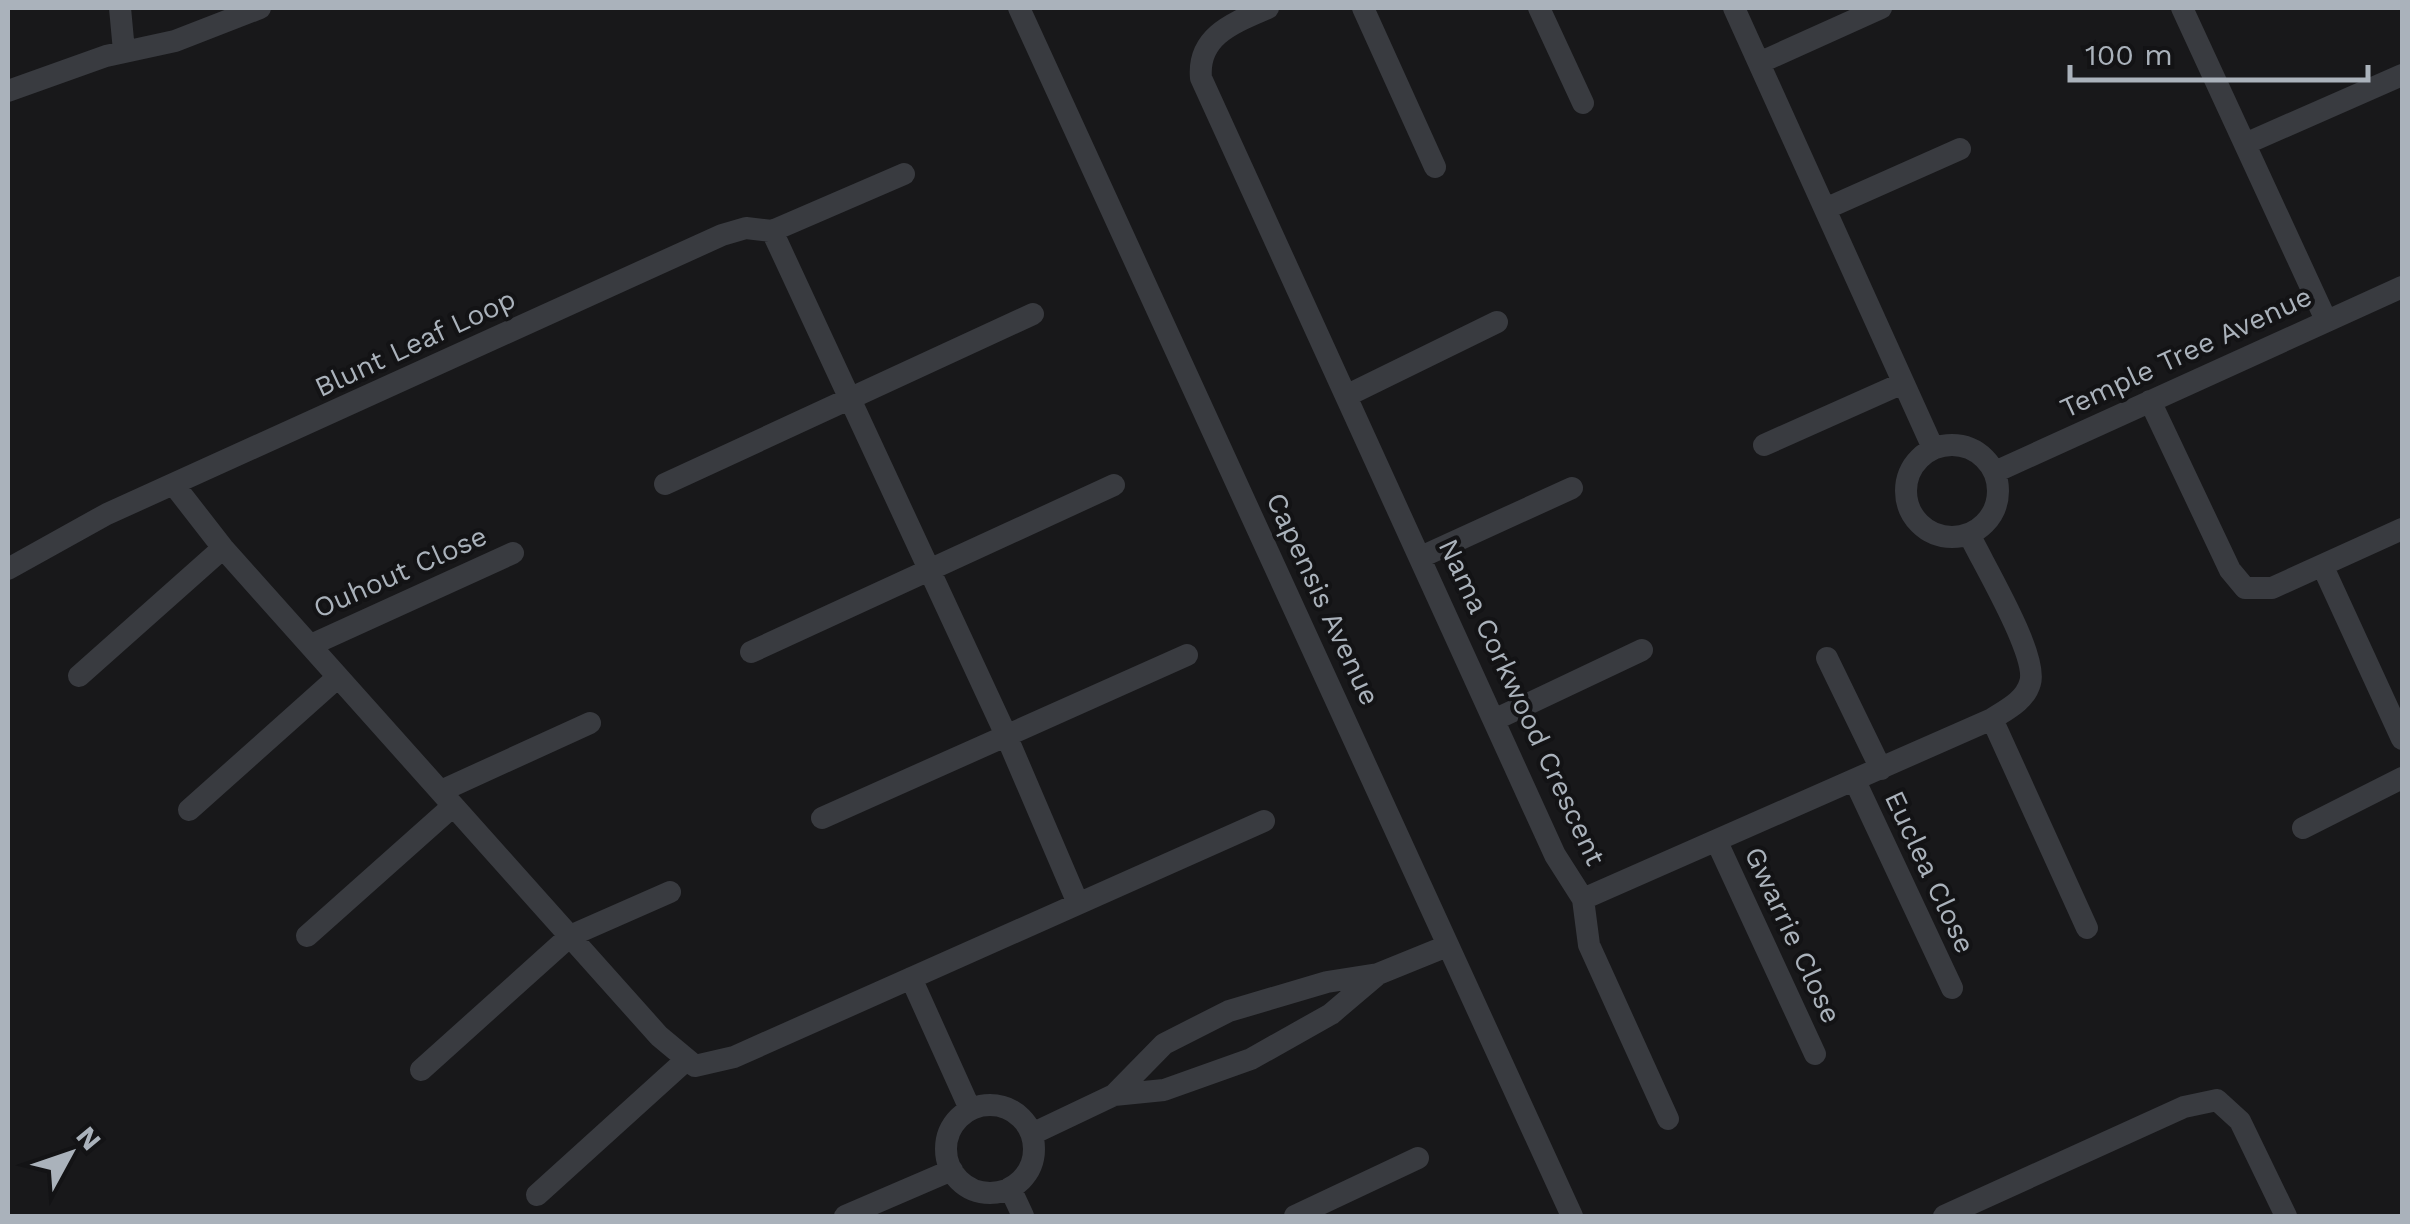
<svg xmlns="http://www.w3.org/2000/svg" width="2410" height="1224" font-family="'Work Sans',sans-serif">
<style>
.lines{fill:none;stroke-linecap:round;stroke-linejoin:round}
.minor{stroke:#393b40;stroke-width:22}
.labels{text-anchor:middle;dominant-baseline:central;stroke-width:8;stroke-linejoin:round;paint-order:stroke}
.street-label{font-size:28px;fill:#aab2bb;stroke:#131315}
</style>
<rect width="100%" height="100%" fill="#18181a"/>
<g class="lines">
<path class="minor" d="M120,8L124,51
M1019,8L1572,1216
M1268,8C1236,22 1197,35 1201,78L1555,855L1583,899
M1363,8L1435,167
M1539,8L1583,103
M1734,8L1933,448
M2182,8L2326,320
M1759,63L1881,8
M8,91L106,56L175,41L260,8
M2245,144L2402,75
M1825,209L1960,149
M772,231L1006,735L1077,901
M772,231L904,174
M1348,395L1497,322
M2150,401L2230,570L2245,588H2272L2402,529
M1764,445L1903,383
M1906 491a46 46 0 1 1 92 0a46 46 0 1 1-92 0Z
M1995,472L2402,287
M665,484L1033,314
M174,485L223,548L659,1036L695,1066L734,1057L1264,821
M1421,557L1572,488
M2323,567L2402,739
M8,569L107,514L722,235L746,228L772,231
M311,645L513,553
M751,652L1114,485
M1827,658L1881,769
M79,676L223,548
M1992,719L2087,928
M1494,720L1642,650
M1855,781L1952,988
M441,791L590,723
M189,810L338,677
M822,818L1187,655
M2303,828L2402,778
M1717,842L1815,1054
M1583,899L1992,719C2006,710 2025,701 2030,683C2039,656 1982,562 1969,534
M1583,899L1589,945L1668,1119
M307,936L453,806
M911,978L970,1109
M421,1070L570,936L670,892
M1114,1095L1164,1044L1229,1011L1327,982L1378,974L1447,946
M946 1149a44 44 0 1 1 88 0a44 44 0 1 1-88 0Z
M1032,1134L1114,1095L1164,1090L1251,1059L1331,1014L1378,974
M1010,1188L1023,1216
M537,1195L685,1061
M845,1216L952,1170
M1295,1216L1418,1158
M1944,1216L2184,1107L2217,1100L2240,1121L2286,1216"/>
</g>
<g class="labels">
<g class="street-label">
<text transform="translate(415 343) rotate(-25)">Blunt Leaf Loop</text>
<text transform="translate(2186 352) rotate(-25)">Temple Tree Avenue</text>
<text transform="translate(400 572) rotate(-24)">Ouhout Close</text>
<text transform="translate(1323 599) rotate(65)">Capensis Avenue</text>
<text transform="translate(1522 702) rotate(65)">Nama Corkwood Crescent</text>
<text transform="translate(1930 872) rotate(65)">Euclea Close</text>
<text transform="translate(1793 935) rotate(65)">Gwarrie Close</text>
</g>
</g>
<rect width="2410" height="1224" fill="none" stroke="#aab2bb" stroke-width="20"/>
<g transform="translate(70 1154) rotate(50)" stroke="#131315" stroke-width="8" paint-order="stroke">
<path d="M0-8L18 38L0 25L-18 38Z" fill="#aab2bb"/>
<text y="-15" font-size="28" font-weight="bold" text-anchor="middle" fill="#aab2bb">N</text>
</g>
<path d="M2070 65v15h298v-15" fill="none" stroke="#aab2bb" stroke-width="5"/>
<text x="2085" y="65" font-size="30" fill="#aab2bb" stroke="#131315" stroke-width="8" paint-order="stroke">100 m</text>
</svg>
